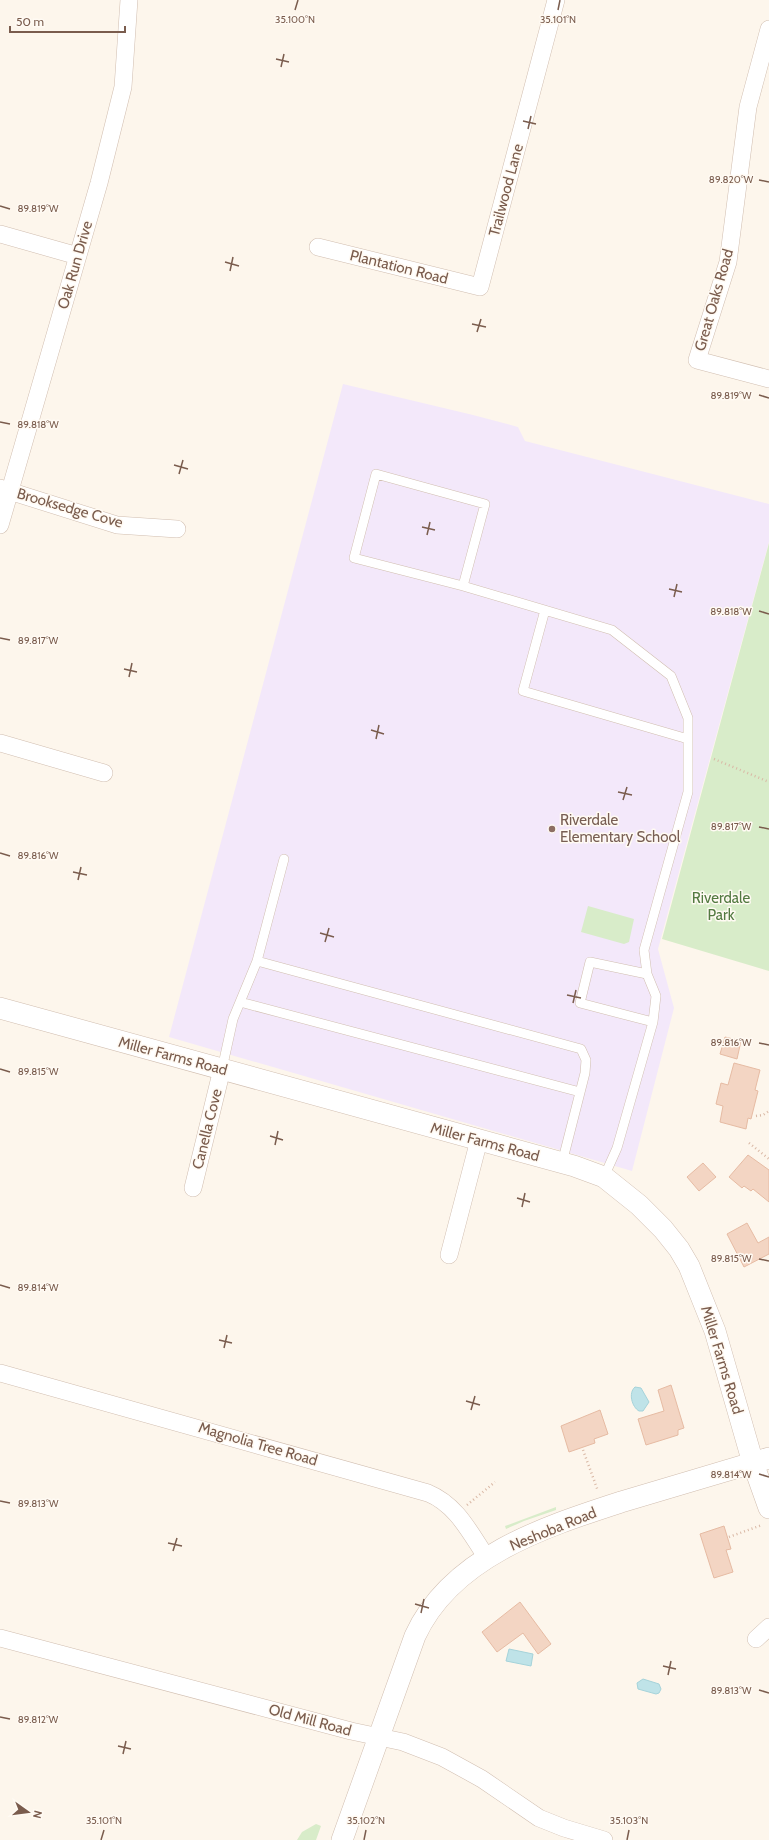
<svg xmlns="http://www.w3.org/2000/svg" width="769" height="1840" font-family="Cabin,sans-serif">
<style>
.education{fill:#f3e8fa}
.green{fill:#d8ecc9}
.water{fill:#bfe3e8;stroke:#a5d3da}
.building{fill:#f3d5c3;stroke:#e6bba3}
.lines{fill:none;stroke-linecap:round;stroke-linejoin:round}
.service-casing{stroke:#d1beb0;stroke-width:10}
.minor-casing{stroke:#d1beb0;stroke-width:18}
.tertiary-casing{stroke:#d1beb0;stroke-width:22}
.path{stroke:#d9b8a5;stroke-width:2.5;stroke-dasharray:1 3;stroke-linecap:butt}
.service{stroke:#fff;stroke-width:9}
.minor{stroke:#fff;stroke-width:17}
.tertiary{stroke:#fff;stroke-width:21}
.ticks{fill:none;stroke:#7a5c4d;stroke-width:1.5}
.education-dot{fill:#8d6e63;stroke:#fffaf3;stroke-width:1.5}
.labels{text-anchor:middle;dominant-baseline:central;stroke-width:3;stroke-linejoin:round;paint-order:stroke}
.street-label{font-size:15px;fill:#7a5c4d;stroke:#fffaf3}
.education-label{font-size:15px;fill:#785e54;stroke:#fffaf3;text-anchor:start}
.park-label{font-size:15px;fill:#537a41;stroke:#fffaf3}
.ticks-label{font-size:10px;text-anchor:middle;fill:#7a5c4d;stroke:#fffaf3;stroke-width:3;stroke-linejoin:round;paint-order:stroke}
</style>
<rect width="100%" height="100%" fill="#fdf6ec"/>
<path class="education" d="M343,384L473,415L518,427L525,441L769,504V542L658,949L674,1008L632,1171L169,1037Z"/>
<path class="green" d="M769,543V971L662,939Z
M588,906L634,919L629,942L624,944L581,932Z
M556,1507V1510L524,1521L506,1529L505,1526Z
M316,1824L321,1826L316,1840H297L302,1832Z"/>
<path class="water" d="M635,1387L641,1388L649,1402L643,1411H639C632,1407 628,1393 635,1387Z
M509,1649L533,1654L531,1666L506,1661Z
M643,1679L659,1684L661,1689L659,1693L656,1694L638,1689L637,1683Z"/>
<path class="building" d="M725,1037L741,1041L737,1059L720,1054Z
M734,1063L760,1070L755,1090L758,1091L751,1119L748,1118L746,1129L720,1122L723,1106L716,1104L721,1083L728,1085Z
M748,1155L769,1170V1202L753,1189L751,1191L744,1186L742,1188L729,1177Z
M703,1163L716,1177L699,1191L687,1177Z
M747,1223L758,1243L769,1237V1254L744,1267L727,1234Z
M671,1385L684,1428L678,1430V1435L646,1445L638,1419L664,1411L658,1390Z
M600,1410L608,1434L594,1439L595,1443L569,1452L561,1426Z
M724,1526L731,1549L726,1550L733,1572L714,1578L700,1534Z
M520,1602L551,1644L538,1654L523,1633L497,1652L482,1632Z"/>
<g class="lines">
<defs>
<path id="service" d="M463,586L354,558L376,474L485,504L463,586L612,630L671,676L688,718V792L644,950L647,974L656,996L653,1022L617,1148L604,1177
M545,610L523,691L688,739
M257,961L284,859
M647,974L590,962L580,1003L653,1022
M240,1002L580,1092
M222,1069L233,1019L257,961L581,1049L586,1060L585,1073L562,1163"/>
<path id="minor" d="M769,29L748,107L728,262L697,360L769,379
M0,234L78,256
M318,247L480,287L556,0
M0,488L117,525L177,529
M0,525L99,183L123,87L129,0
M0,743L104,773
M193,1188L222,1069
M449,1255L479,1140
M0,1373L428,1493C457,1505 470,1533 487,1558
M0,1638L351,1731L403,1742L442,1757L482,1779L539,1818L564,1828L604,1840
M756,1639L769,1627"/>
<path id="tertiary" d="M0,1008L574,1166L604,1177L639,1205L663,1229L679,1249L689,1266L715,1331L753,1463L769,1508
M342,1840L415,1636C451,1557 544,1527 621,1502C670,1487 720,1473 769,1458"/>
</defs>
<use href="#service" class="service-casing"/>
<use href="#minor" class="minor-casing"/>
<use href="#tertiary" class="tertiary-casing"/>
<path class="path" d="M714,759L769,782
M756,1116L763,1115L769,1111
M749,1143L769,1159
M583,1450L598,1491
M467,1505L495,1482
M729,1537L762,1525"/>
<use href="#service" class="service"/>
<use href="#minor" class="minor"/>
<use href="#tertiary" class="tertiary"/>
</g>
<path class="ticks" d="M295,10L298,0M558,10L560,0M276,59L289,62M281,67L284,54M523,121L536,124M528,129L531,116M759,180L769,182M0,206L10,209M225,262L239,266M230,271L233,257M472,324L486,327M477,332L481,319M759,395L769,398M0,422L10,424M174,465L188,469M179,474L183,460M422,527L435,530M427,535L430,522M669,589L682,592M674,597L677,584M759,611L769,614M0,638L10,640M124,669L137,672M129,677L132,663M371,730L384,734M376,739L379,725M618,792L632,795M623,800L627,787M759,827L769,829M0,853L10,856M73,872L87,875M78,880L81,867M320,933L334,937M325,942L329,928M567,995L581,998M573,1003L576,990M759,1043L769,1045M0,1069L10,1072M270,1136L283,1140M275,1145L278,1131M517,1198L530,1202M522,1207L525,1193M759,1259L769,1261M0,1285L10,1288M219,1340L232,1343M224,1348L227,1335M466,1401L480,1405M471,1410L475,1396M759,1474L769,1477M0,1501L10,1503M168,1543L182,1546M173,1551L177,1538M415,1604L429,1608M421,1613L424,1599M663,1666L676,1669M668,1675L671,1661M759,1690L769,1693M0,1717L10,1719M118,1746L131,1749M123,1754L126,1741M101,1840L104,1830M364,1840L366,1830M627,1840L629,1830"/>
<circle class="education-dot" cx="552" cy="829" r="4"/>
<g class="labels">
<g class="street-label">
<text transform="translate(506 190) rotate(-75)">Trailwood Lane</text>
<text transform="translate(75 265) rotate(-74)">Oak Run Drive</text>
<text transform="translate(399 267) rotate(14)">Plantation Road</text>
<text transform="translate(714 300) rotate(-74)">Great Oaks Road</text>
<text transform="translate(70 508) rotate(16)">Brooksedge Cove</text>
<text transform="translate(173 1056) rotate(15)">Miller Farms Road</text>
<text transform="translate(207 1129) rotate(-76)">Canella Cove</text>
<text transform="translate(485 1142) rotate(15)">Miller Farms Road</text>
<text transform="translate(722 1360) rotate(73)">Miller Farms Road</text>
<text transform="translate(258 1444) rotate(16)">Magnolia Tree Road</text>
<text transform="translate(553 1529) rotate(-22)">Neshoba Road</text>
<text transform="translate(310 1720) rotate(15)">Old Mill Road</text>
</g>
<g class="education-label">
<text x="560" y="820">Riverdale<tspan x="560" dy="17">Elementary School</tspan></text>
</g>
<g class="park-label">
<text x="721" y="898">Riverdale<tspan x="721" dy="17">Park</tspan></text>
</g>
</g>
<g class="ticks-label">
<text x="295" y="23">35.100°N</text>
<text x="558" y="23">35.101°N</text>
<text x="731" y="183">89.820°W</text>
<text x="38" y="212">89.819°W</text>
<text x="731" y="399">89.819°W</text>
<text x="38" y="428">89.818°W</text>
<text x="731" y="615">89.818°W</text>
<text x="38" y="644">89.817°W</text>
<text x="731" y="830">89.817°W</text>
<text x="38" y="859">89.816°W</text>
<text x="731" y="1046">89.816°W</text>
<text x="38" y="1075">89.815°W</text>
<text x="731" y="1262">89.815°W</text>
<text x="38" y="1291">89.814°W</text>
<text x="731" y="1478">89.814°W</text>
<text x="38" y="1507">89.813°W</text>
<text x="731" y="1694">89.813°W</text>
<text x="38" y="1723">89.812°W</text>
<text x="104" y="1824">35.101°N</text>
<text x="366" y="1824">35.102°N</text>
<text x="629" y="1824">35.103°N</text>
</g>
<g transform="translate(28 1812) rotate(104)" stroke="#fffaf3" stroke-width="3" paint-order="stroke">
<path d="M0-3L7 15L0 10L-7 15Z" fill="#7a5c4d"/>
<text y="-6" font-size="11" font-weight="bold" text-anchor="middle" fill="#7a5c4d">N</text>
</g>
<path d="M10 26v6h115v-6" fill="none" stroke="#7a5c4d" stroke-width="2"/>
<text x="16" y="26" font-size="12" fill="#7a5c4d" stroke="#fffaf3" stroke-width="3" paint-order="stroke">50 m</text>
</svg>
